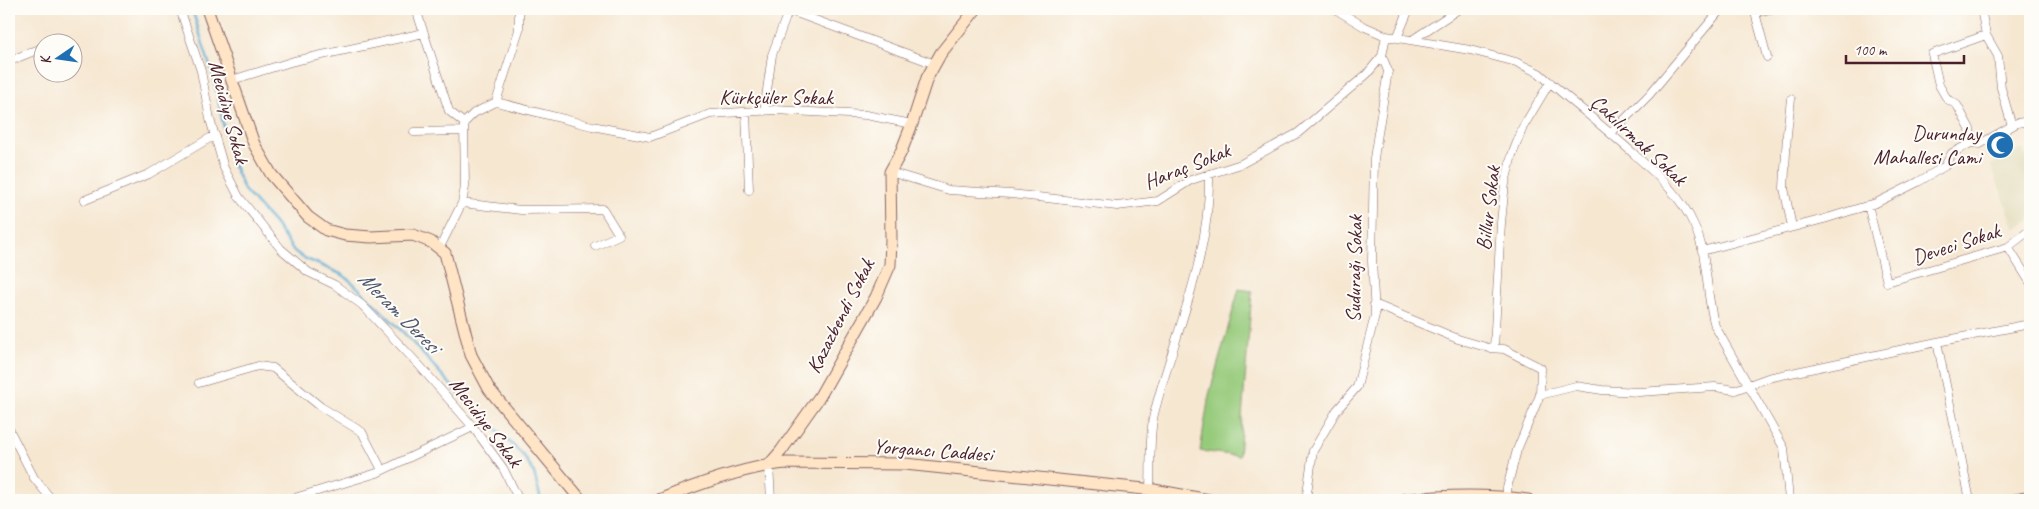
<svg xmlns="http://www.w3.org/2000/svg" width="2039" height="509" font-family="Caveat,sans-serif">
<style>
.built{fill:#e2dcba}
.green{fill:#97cb7c;stroke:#707554}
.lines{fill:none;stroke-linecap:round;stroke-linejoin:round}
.stream{stroke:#55a9d1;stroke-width:2.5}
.street-casing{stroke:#866565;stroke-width:9}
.secondary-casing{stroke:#866565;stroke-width:13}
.street{stroke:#fff;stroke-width:8}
.secondary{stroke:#ffe4c6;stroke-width:11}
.labels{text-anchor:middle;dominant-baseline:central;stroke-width:4;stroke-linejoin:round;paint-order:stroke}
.street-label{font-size:21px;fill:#4a1f2b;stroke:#fdfcf7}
.poi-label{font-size:21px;fill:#4a1f2b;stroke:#fdfcf7;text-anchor:end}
.water-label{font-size:22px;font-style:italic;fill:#4e566d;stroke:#fdfcf7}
</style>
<rect width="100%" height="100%" fill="#fdfcf7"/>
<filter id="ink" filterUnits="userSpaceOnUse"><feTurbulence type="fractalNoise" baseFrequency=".02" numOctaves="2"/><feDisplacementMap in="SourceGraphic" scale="10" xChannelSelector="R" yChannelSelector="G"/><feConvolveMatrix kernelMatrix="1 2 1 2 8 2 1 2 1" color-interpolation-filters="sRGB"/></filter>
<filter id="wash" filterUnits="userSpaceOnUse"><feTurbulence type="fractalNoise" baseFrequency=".0096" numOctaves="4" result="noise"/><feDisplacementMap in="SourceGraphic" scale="20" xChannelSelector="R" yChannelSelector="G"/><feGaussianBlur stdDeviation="1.12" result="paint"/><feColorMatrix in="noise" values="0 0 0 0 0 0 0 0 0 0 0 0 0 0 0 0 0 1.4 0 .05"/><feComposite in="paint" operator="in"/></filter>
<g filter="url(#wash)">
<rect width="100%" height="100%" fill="#f6e7d1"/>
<path class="built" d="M2022,148L2030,165V220L2015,229L1991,165Z"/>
<path class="green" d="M1239,289L1252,291L1239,456L1200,451L1209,395Z"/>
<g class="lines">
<path class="stream" d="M192,9L213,76L230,157L244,190L274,223L294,251L302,257L343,275L353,283L403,332L461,396L523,455L534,473L541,500"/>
</g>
</g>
<g filter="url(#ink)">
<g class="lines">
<defs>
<path id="street" d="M180,9L201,71L210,119L224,168L239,197L281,249L308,272L335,285L362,305L419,365L473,427L503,468L519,500
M416,9L449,111L464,123
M1335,9L1363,26L1386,36L1470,50L1516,62L1539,73C1571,101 1604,127 1635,155C1658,176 1681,196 1694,225C1709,257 1705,293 1715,326L1784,448L1789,500
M1754,9L1767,57
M788,10L935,64
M1755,12L1771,9
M1986,35L1998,56L2001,88L2012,126
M1397,38L1409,9
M1412,40L1459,9
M9,61L42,48
M232,80L294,61L424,33
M1791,99L1787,134L1784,188L1792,227
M496,102L592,126L650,137L710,114L775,110L866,115L912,124
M764,111L772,55L789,9
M746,112L749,190
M414,132L464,131
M1611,133L1649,95L1721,9
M1971,143L1980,144L2017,123L2030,121
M890,172L949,190L1011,194L1117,206L1158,201L1191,180L1241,164L1298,133L1367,74L1382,56L1386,36
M85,200L149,174L215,135
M462,203L521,210L603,209L619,235L595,246
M1868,205L1887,282L2008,247L2030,230
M2008,247L2030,282
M439,249L462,203L465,187L464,123L474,113L496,102L519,30V9
M1702,251L1824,219L1876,203L1918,182L1945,166L1952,153L1971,143L1970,129L1957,105L1947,99L1939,85L1932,54L1986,35L1981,9
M1374,304L1458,339L1489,348L1504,349L1541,368L1540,395L1517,450L1507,488V497
M1494,348L1501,223L1505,183L1512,155L1523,127L1550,82
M199,383L258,366L273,368L321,407L362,432L382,470
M1540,395L1576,386L1602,390L1639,392L1715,387L1735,390L1768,378L1937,342
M9,429L34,478L52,500
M769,465L771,500
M1150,490C1151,468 1149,434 1154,414C1174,335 1211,257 1209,174
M288,500L377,473L473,427
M1306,500L1313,451L1337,410L1357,387L1375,315L1372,261L1374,158L1388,71L1382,56
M1970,500L1937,342L2030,324"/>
<path id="secondary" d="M207,9L254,144L271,174L308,217L326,230L345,235L371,237L413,235L431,242L445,253L471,355L489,389L581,500
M769,465L781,451L820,396L876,297L890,265L891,239L890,172L901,152L912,124L927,78L941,53L976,9
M659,500C698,484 745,467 786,463L905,464L1154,490L1209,500
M1403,500C1445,495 1486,494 1528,500
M2015,500L2030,497"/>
</defs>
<use href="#street" class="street-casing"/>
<use href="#secondary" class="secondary-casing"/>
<use href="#street" class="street"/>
<use href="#secondary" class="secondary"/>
</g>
</g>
<defs>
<symbol id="mosque-disc" viewBox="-11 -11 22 22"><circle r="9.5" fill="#1f6fb2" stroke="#fdfcf7"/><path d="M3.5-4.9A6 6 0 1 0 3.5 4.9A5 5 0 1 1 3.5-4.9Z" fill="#fff"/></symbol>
</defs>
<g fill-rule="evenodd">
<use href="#mosque-disc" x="1984" y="129" width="32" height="32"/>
</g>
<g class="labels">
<g class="street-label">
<text x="776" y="97">Kürkçüler Sokak</text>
<text transform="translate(229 112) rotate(75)">Mecidiye Sokak</text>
<text transform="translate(1639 140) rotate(43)">Çakılırmak Sokak</text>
<text transform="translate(1187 166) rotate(-22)">Haraç Sokak</text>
<text transform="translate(1488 208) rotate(-83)">Billur Sokak</text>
<text transform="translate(1956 244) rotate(-18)">Deveci Sokak</text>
<text transform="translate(1354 269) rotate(-89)">Sudurağı Sokak</text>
<text transform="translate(840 316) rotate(-63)">Kazazbendi Sokak</text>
<text transform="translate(486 422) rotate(53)">Mecidiye Sokak</text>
<text transform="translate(933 450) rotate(4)">Yorgancı Caddesi</text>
</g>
<g class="poi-label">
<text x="1981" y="133">Durunday<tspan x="1981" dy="24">Mahallesi Cami</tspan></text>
</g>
<g class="water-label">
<text transform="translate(399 312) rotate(45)">Meram Deresi</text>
</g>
</g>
<rect width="2039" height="509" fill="none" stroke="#fdfcf7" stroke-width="30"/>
<g transform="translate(58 58) rotate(257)"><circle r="24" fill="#fdfcf7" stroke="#b5a4a5"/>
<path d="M0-4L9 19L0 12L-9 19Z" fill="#1f6fb2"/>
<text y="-8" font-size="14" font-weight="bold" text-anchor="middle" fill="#4a1f2b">K</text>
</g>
<path d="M1846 55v8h118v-8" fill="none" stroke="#4a1f2b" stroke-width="2.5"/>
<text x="1854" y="55" font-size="15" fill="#4a1f2b" stroke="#fdfcf7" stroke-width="4" paint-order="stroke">100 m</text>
</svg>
